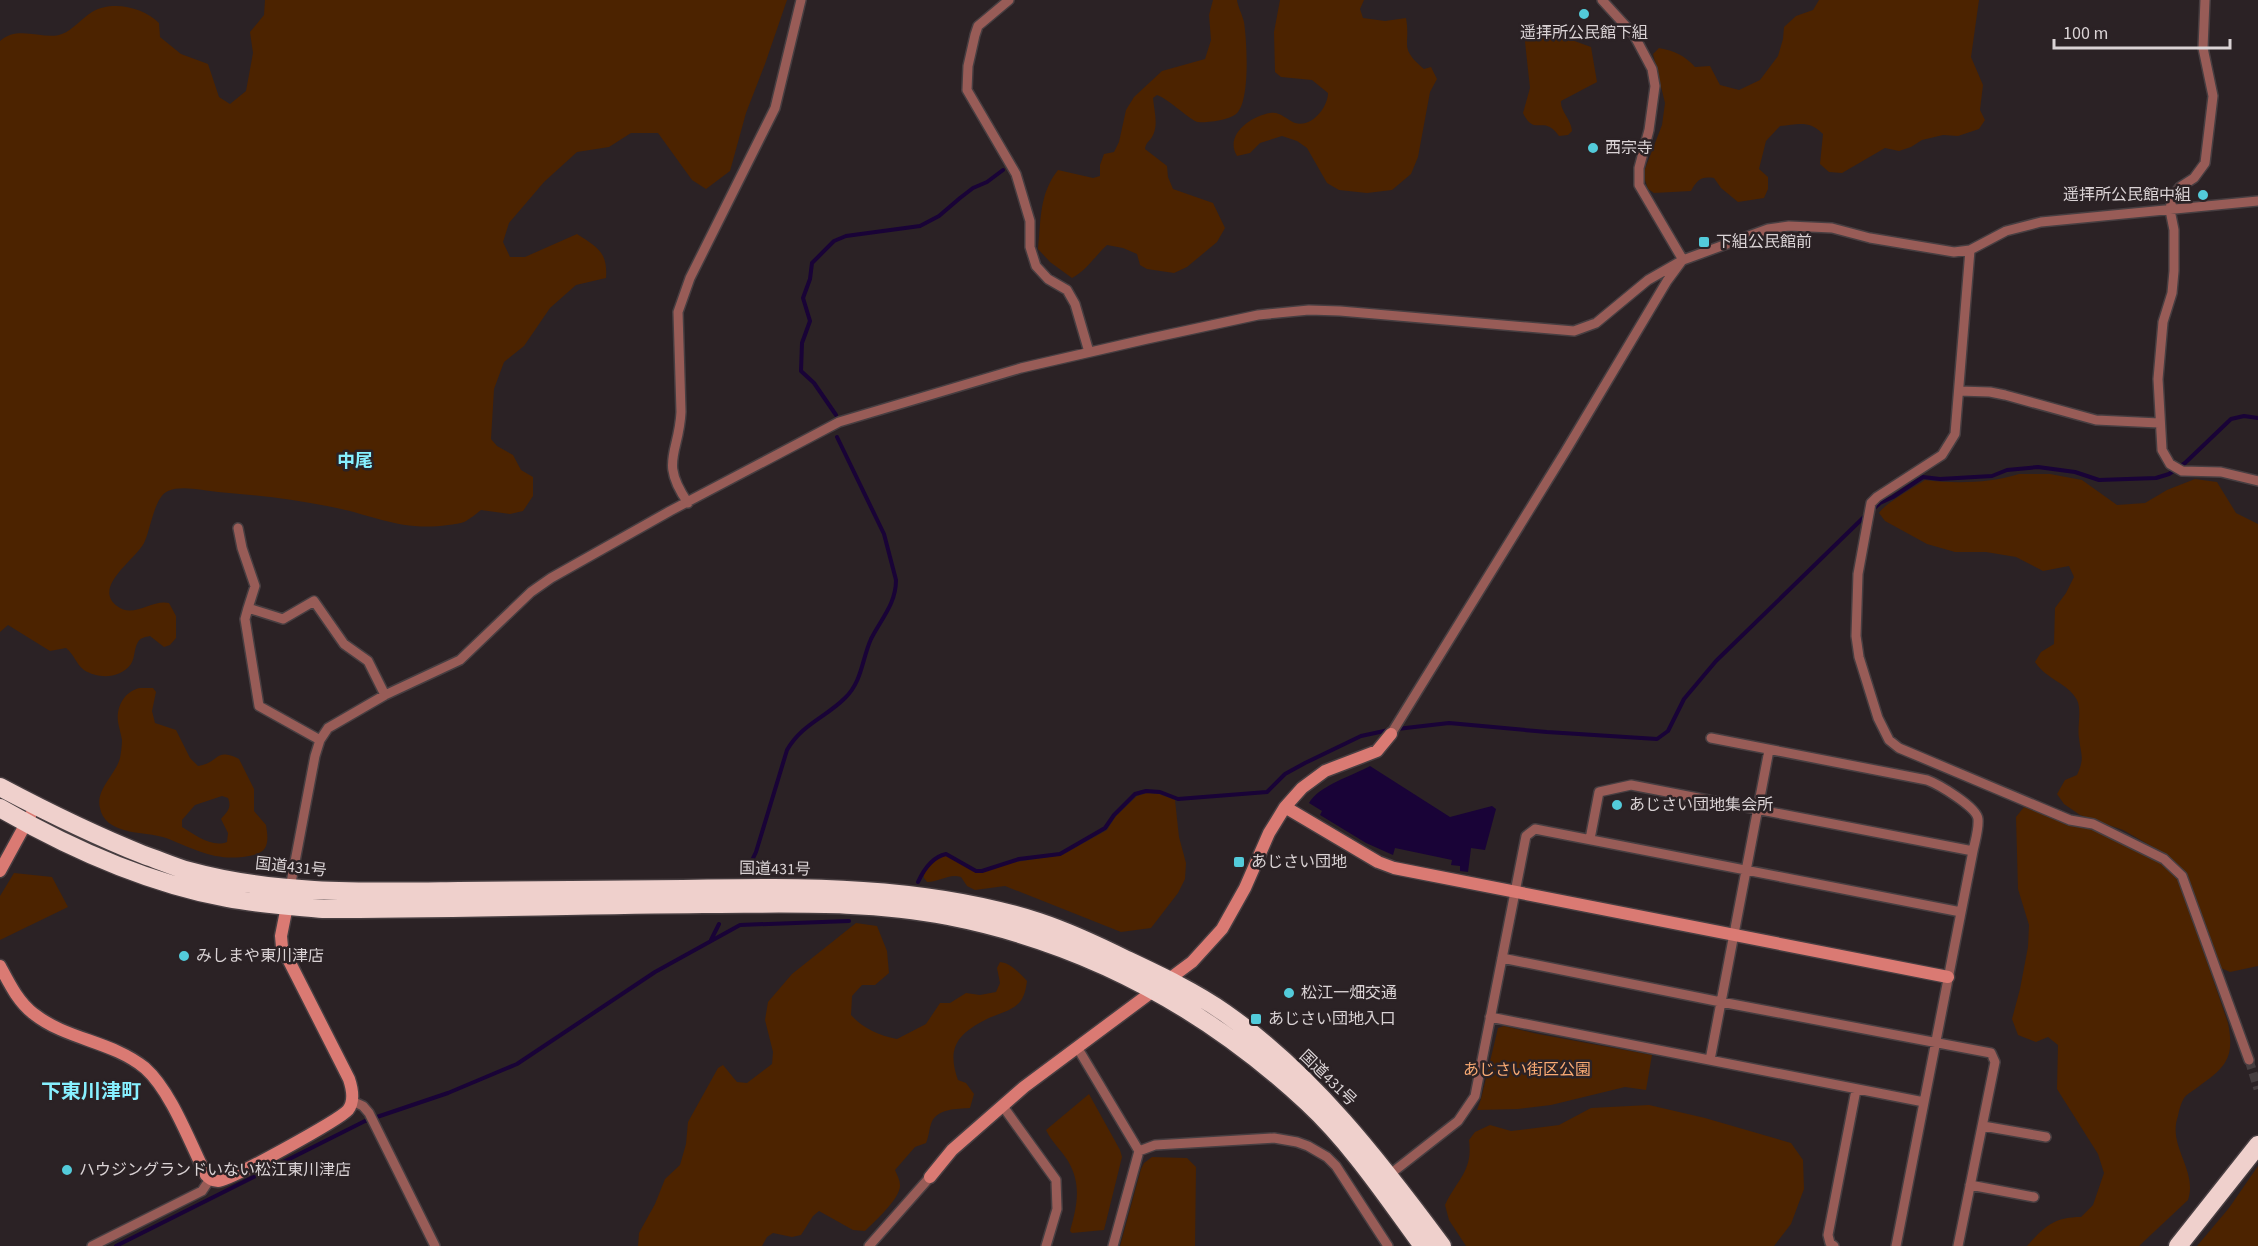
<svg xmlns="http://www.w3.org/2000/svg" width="2258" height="1246" font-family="'Source Sans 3','Noto Sans JP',sans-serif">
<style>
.green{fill:#4c2300;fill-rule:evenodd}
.water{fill:#190337}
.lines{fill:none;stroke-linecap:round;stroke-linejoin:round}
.stream{stroke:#190337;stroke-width:4}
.street-tunnel{stroke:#453d3f;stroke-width:9;stroke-dasharray:9 4.5;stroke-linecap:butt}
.street-casing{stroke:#473e41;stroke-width:12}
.secondary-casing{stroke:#473e41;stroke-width:15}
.highway-casing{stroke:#473e41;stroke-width:21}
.street{stroke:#985c57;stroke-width:9}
.secondary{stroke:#da7a73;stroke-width:12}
.highway{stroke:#efd0cc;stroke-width:18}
.poi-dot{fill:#53cbda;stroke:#2b2225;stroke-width:2}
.labels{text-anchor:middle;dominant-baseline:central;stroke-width:5;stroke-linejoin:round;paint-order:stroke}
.poi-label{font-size:16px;fill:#dad3d5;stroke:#2b2225;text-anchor:start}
.street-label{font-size:16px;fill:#dad3d5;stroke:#2b2225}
.park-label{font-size:16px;fill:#f9aa73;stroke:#2b2225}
.neighbourhood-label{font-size:18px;font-weight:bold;fill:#87f0ff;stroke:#2b2225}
.quarter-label{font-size:20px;font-weight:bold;fill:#87f0ff;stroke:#2b2225}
</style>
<rect width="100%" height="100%" fill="#2b2225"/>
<path class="green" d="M265,0H787L765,64L746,113L730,171L706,189L692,180L658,133H631L609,147L577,152L544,182L509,223L503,242L510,257H525L577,234C597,247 608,252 606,278L576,285L550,308L524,346L504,362L494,389L491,439L497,446L513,455L521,470L533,477V496L523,511L510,514L481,510C476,514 471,518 466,521C461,524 454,524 448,525C400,532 372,514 327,506C291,499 255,495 218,492C204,491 182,485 168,491C154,497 151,529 144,543C135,560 92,587 117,606C133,619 152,599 169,603L176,616V638L170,645L164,647L150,636C145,637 140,638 138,642C134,648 135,658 131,664C120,679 98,679 84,670C76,664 74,654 66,648L50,651L8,625L0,632V41C18,24 45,41 62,34C73,30 82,18 92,12C112,0 143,7 159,23L160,37L181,54L208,64L219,97L230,104L246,91L253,53L250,32L264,15Z
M1213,0H1237C1238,7 1242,14 1244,22C1247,41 1250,97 1238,112C1232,120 1208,123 1198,122C1192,122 1169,99 1157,95L1153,98C1154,110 1159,126 1152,137C1149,142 1146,142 1145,149L1167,166L1168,177L1173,189L1213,203L1225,228L1217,242L1187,267L1174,273L1147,269L1140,265L1137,254L1123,248L1107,245C1095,256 1086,271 1072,278L1050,262L1038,249C1041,220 1039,194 1058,170L1093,178L1100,176V165L1104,154L1114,152L1119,142L1126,110L1134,97L1162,71L1205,59L1211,40L1209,15Z
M1280,0H1364L1360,9L1363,18L1385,21L1406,18C1411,46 1398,47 1424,69L1431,67L1437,79L1430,92L1418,157L1411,174L1392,190L1367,193L1339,190L1327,183L1307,148L1297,141L1282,136L1260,143L1250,153L1237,156C1224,135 1251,116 1270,113C1280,111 1287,120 1295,123C1312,128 1328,107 1328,93L1312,80L1281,77L1275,72L1274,32Z
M1819,0H1979L1971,57L1983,85L1980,110L1985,120L1979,129L1958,136L1943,135L1922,140L1911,147L1899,151L1885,148L1842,173L1829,172L1820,164L1823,134C1810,120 1798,124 1780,126L1766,141L1759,169L1768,177V189L1764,198L1738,202L1721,188L1714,178C1701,176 1697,180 1691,191L1654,193L1648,189L1645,180V169L1662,125L1665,103L1653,54L1659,48C1675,51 1684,55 1695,67L1710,66L1720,85L1739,90L1760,80L1778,56L1783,39L1784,27L1796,16L1813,10Z
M1535,33L1558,35L1591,47L1597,82L1561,101C1560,111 1571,119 1572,131L1568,135L1559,136C1543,113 1535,138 1523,113L1530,88L1525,42L1529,35Z
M2019,474H2050L2082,480L2117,505L2145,503L2167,490L2195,479L2217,482L2236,513L2258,524V966L2230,972L2221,968L2183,871L2167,855L2123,830L2080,815L2064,804L2057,794L2065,780L2077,775C2085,757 2081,756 2079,738C2077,727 2082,710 2077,700C2068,683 2047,680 2035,662L2041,652L2054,644L2055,608L2066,593L2074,577L2069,566L2043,571L2016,557L1986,552H1955L1927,544L1885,521L1879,513C1884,504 1915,487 1925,480C1956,484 1990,483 2019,474Z
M140,688H153L156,692L152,711L155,723L176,730L190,758L198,766C220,763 214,747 239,759L254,789V811L266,825C267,832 269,841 265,848C262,853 255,855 249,856C216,862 197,850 166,838C149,832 125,835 109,823C104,819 101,814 100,808C95,790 116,774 120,758C121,753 122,745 122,740C121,734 119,728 118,722C116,706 125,691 140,688ZM222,796L228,798C232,808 227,812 221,819L228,833L227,842C212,848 195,835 182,827V820L195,805Z
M1147,793L1159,794L1175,800L1179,837L1186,863L1185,879L1178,893L1151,928L1121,932L1005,886L975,890L967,886L961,877C949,873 940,882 927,882L924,878C923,867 935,857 945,855L976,872H983L1010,863L1062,855L1107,830L1116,816L1137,796Z
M2024,807L2092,827L2161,861L2179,880L2228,1023C2235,1058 2226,1067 2198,1087C2194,1090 2187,1094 2184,1098C2181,1103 2179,1110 2178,1116C2167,1146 2198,1170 2188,1200L2139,1246H2027C2044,1227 2054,1217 2081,1217L2093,1205L2104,1173L2098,1154L2057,1089L2058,1045L2048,1037L2036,1042L2018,1035L2012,1019L2020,989L2028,947L2029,925L2018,889L2016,817Z
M14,873L52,877L68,907L0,940V896Z
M856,923L877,926L887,951L889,973L875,985H862L852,996L851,1015C864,1029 878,1035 897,1039L926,1024L940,1003H950L966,993L980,995L996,992L1000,983L997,968L1000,962C1011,963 1020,974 1027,981C1026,989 1024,998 1019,1003C1010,1012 996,1014 985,1020C956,1035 947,1049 958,1080L966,1083L974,1094L970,1108C957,1109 936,1108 931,1124C929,1130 929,1136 926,1143L915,1147L895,1170C897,1175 900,1180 900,1185C901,1198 874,1222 865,1231L853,1230L819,1211L813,1216L801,1235L792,1237L773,1233L767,1237L762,1246H638L639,1233L655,1204L665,1179L680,1165L686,1144L688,1122L718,1068L723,1065L737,1082L747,1083L772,1064L773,1052L765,1020L768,1002L792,974Z
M1504,1026L1538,1034L1652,1055L1646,1090L1625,1087L1551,1105L1518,1109L1477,1110L1481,1099L1498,1028Z
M1089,1094L1120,1150L1122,1157L1104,1230L1072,1233L1070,1231C1077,1206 1082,1185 1068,1161C1061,1150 1051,1141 1046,1130Z
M1649,1105L1705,1118L1791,1143L1803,1160L1804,1189L1791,1224L1774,1246H1466L1449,1220L1445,1205C1458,1178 1473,1171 1469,1140L1475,1132L1490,1125L1511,1131L1559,1125L1591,1108Z
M1152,1157L1187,1158L1196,1167L1195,1246H1120L1141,1169L1144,1163Z
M2258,1166V1246H2197L2229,1208Z"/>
<path class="water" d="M1370,766L1450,817L1492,806L1496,809L1485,850L1471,848L1468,872L1460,871V866L1451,865L1452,860L1395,848L1393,855L1366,843L1320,815L1322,811L1309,803C1318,786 1354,775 1370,766Z"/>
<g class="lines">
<path class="stream" d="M836,415L814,383L801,371L802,343L810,321L803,298L810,279L812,263L834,241L846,236L920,226L939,216L960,198L973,188L987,182L1003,170
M1871,511L1880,503L1893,497L1923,477L1940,479L1992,476L2007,470L2038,467L2075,472L2099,480L2156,478L2169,474L2185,463L2231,419L2244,416L2258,418
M1397,729L1449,723L1547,732L1657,739L1668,731L1684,699L1716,661L1865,516
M746,873L756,852L787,750C802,724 825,718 845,698C862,682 862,659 871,639C881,619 896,604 896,580L884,534L837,437
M918,882C924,869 932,857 946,854L976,871H982L1019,859L1060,854L1105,828L1114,815L1135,794L1146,791L1160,792L1178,799L1267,792L1285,774L1305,763L1361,736L1389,730
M711,940L719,924
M116,1246L365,1121L448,1093L517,1064L655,972L740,925L849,921"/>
<path class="street-tunnel" d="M2249,1060L2258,1089"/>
<defs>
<path id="street" d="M1009,0L978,26L975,35L968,66L967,90L1016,174L1030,221V247L1036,266L1048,279L1067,290L1075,304L1089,352
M1602,0L1634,35L1652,69L1655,86L1649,130L1639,168V185L1683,260
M2205,0L2203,48L2213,96L2205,163L2194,178L2180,187L2172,197L2170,210L2174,230V271L2172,293L2163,322L2158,379L2162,450L2170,464L2182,471L2221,472L2258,481
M1970,250L1955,434L1942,455L1877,497L1871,503L1858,574L1856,636L1859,657L1878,718L1889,740L1899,748L2070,820L2093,824L2164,859L2182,876L2249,1060
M1959,391L1990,392L2005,395L2096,420L2159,423
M688,503C659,461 679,454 681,412L678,312L690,278L775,108L801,0
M238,528L242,548L255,586L248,608
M1391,734L1565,452L1667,281L1681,262
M1711,738L1927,780C1938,784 1977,807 1978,819C1979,829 1975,841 1973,851L1896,1246
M320,740L259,706L245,619L248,608L283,619L314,601L344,644L368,661L385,695
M1590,839L1599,792L1631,785L1973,851
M290,888L315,756L320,740L328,728L385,695L460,660L531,592L551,578L670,511L839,422L1021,368L1147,339L1258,315L1309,310L1340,311L1574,331L1596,323L1648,280L1683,260L1768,229L1789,226L1832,228L1870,238L1954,252L1970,250L2006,231L2041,222L2258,201
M1502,958L1721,1002L1991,1053L1995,1062L1958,1246
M1490,1017L1924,1102
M1077,1047L1139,1151L1113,1246
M1710,1060L1769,750
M352,1101L363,1106L369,1113L435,1246
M1002,1105L1056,1180L1057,1209L1046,1246
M1983,1126L2046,1137
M1139,1151L1155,1145L1274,1138L1297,1142L1308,1146L1327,1157L1336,1166L1388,1246
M1389,1175L1458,1121L1475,1096L1526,836L1535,829L1961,912
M1970,1185L2034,1197
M92,1246L202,1191L210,1179
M869,1246L930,1177
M1834,1246L1830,1243L1828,1235L1856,1090"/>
<path id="secondary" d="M1285,807L1378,862L1394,868L1948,977
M0,871L30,816
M0,966C9,983 18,1002 34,1014C67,1040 112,1041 145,1068C171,1091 190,1143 206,1175C209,1178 212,1181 218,1181C229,1181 339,1120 348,1110C355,1101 352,1088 349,1079L282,947L281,936L288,901
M930,1177L952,1150L1024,1087L1192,962L1222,929L1245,888L1269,833L1285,807L1302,788L1325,771L1377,751L1391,734"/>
<path id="highway" d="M0,787C47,812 94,835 144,855C159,860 174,867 189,871C276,895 370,892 459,891C534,890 608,890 683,889C803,887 924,885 1039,922C1069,932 1099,946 1127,960C1161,976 1195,992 1225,1013C1313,1075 1379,1161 1442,1246
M0,808C69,848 148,883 227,898C258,904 291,906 323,909C450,909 576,905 703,904C784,904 868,900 948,916C1086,943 1205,1007 1308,1103C1352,1144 1387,1197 1423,1246
M2178,1246L2258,1145"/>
</defs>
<use href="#street" class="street-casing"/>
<use href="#secondary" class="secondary-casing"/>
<use href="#highway" class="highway-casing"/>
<use href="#street" class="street"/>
<use href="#secondary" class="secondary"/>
<use href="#highway" class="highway"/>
</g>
<g class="poi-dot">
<circle cx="1584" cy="14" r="6"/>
<circle cx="1593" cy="148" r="6"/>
<circle cx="2203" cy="195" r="6"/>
<rect x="1698" y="236" width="12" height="12" rx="3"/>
<circle cx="1617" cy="805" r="6"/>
<rect x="1233" y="856" width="12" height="12" rx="3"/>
<circle cx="184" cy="956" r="6"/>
<circle cx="1289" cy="993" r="6"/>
<rect x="1250" y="1013" width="12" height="12" rx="3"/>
<circle cx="67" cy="1170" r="6"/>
</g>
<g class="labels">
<g class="poi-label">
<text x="1584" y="33" text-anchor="middle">遥拝所公民館下組</text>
<text x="1605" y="148">西宗寺</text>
<text x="2191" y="195" text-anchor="end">遥拝所公民館中組</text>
<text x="1716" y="242">下組公民館前</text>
<text x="1629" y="805">あじさい団地集会所</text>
<text x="1251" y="862">あじさい団地</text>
<text x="196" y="956">みしまや東川津店</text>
<text x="1301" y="993">松江一畑交通</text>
<text x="1268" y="1019">あじさい団地入口</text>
<text x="79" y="1170">ハウジングランドいない松江東川津店</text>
</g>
<g class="street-label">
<text transform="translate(291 867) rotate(6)">国道431号</text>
<text transform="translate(775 869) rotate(1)">国道431号</text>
<text transform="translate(1328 1078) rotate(44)">国道431号</text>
</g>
<g class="park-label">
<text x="1527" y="1070">あじさい街区公園</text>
</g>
<g class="neighbourhood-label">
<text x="355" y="461">中尾</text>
</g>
<g class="quarter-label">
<text x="91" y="1092">下東川津町</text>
</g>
</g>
<path d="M2054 39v9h176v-9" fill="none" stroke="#dad3d5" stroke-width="3"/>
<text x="2063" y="39" font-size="18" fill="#dad3d5" stroke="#2b2225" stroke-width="4.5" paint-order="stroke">100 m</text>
</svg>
